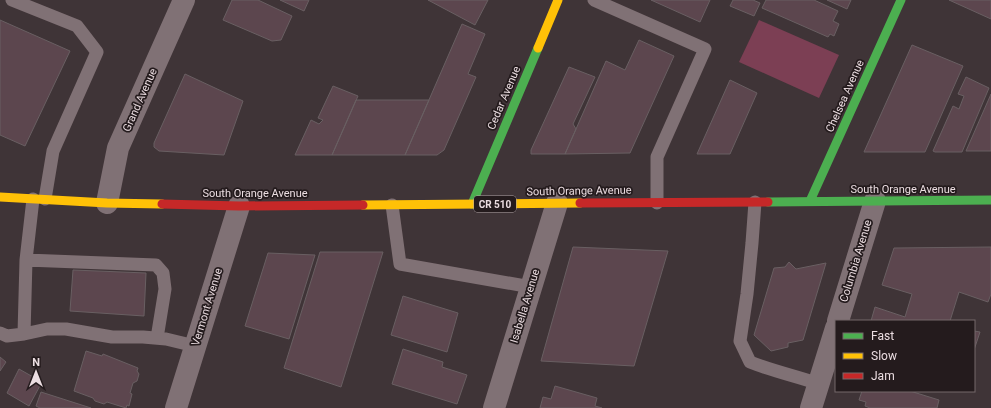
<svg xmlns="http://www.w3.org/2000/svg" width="991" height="408" font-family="Roboto,sans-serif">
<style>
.green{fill:#7c3f54}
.building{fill:#5c464e;stroke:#695f62}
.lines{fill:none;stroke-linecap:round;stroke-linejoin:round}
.lane{stroke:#807175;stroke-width:13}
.street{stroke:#807175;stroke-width:22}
.fast{stroke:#4caf50;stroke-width:9}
.slow{stroke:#ffc107;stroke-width:9}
.jam{stroke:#c62828;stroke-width:9}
.labels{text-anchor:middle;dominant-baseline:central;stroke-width:3.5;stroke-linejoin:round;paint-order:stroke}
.shield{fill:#241b1d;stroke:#afa3a6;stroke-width:1}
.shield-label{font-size:10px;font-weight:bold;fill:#ebdde1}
.street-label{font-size:11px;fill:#ebdde1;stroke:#241b1d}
</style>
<rect width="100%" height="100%" fill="#3f3437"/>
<path class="green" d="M759,20L839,55L819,98L739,62Z"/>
<path class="building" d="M232,0H258L292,16L281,40L272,41L223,20Z
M280,0H309L304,11Z
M428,0H488L475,25Z
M651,0H710L700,22Z
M733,0H753L760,3L754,16L730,6Z
M766,0H814L838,11L833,21L839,24L834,36L830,34L828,37L762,8Z
M827,0H851L847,9Z
M949,0H991V19Z
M0,20L70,51L25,146L0,135Z
M462,24L485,34L468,74L476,77L444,150L437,155H405Z
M639,40L674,56L630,153L565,154L606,61L625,70Z
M912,45L963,66L925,152H864Z
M569,67L595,77L573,124L576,129L565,154H531V150Z
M185,74L243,101L224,155L159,151L154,147V143Z
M966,77L989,88L962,152H935L933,151L953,106L959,109L964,96L958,94Z
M730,80L757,93L730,154H697Z
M333,86L358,96L332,155H295L311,120L319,124L323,120L318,118Z
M991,94V151H966Z
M356,100H429L405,155H332Z
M573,247L668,251L634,366L541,361Z
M991,247V294L988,302L959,292L950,321H871L875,307L905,317L912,294L882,285L894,248Z
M320,252H383L341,387L284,368Z
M268,253L315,255L289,339L245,326Z
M789,262L796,269L826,263L803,340L788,343V347L771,351L754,335L774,268L785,267Z
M73,270L146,273L144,316L70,311Z
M403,296L458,313L447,352L391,335Z
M974,331L980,332L974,350Z
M403,349L443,362L442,367L467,375L457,404L392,384Z
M86,351L102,356L103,354L138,368L137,371L139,374L137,381L133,383L130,393L132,394L129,406L127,405L126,408L107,402L104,404L95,401L93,398L74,391Z
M0,357L6,362L0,371Z
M19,369L42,382L29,406L7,393Z
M555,386L597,398L595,406L602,408H540L543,397L551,399Z
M862,391H910L939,400L937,408H870L865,406L866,402L859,400Z
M41,392L91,408H40L36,406Z"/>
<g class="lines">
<path class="lane" d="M12,0L77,26L97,52L53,151L45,199
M594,0L705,49L657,157V203
M755,202L752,243L747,294L740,341L750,362C772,371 796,376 819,384
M392,205L400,264L531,287
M26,260L156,265L163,273L165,289L157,338
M0,333L7,336L24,334L47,329H66L112,337H143L166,339L195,346
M24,334L26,260L33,199"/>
<path class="street" d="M107,203L118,148L184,0
M838,321L875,201
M176,408L239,206
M494,408L557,203
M811,408L836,328"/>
<path class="fast" d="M810,201L901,0
M768,202L991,200
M472,204L538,48"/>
<path class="slow" d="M538,48L558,0
M0,197L107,203L162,204
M363,205L580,203"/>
<path class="jam" d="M580,203L768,202
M162,204L239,206L363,205"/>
</g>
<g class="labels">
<rect class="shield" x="474" y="196" width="42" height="16" rx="3"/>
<g class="shield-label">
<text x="495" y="204">CR 510</text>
</g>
<g class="street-label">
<text transform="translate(845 96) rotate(-66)">Chelsea Avenue</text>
<text transform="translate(504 98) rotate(-67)">Cedar Avenue</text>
<text transform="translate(140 100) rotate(-66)">Grand Avenue</text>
<text x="903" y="189">South Orange Avenue</text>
<text transform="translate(579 191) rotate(-1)">South Orange Avenue</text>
<text x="255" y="193">South Orange Avenue</text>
<text transform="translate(856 261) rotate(-73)">Columbia Avenue</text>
<text transform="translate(525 306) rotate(-73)">Isabella Avenue</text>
<text transform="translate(207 307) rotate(-73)">Vermont Avenue</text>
</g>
</g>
<rect x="835" y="320" width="140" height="72" fill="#241b1d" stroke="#74696b"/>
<rect x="843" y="333" width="20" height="6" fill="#4caf50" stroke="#74696b"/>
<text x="871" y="340" font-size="12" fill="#ebdde1">Fast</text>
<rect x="843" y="353" width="20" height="6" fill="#ffc107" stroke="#74696b"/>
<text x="871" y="360" font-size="12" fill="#ebdde1">Slow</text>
<rect x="843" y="373" width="20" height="6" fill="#c62828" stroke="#74696b"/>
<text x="871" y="380" font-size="12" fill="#ebdde1">Jam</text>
<g transform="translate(36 372)" stroke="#241b1d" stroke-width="3" paint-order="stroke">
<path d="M0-3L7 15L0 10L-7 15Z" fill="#ebdde1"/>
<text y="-6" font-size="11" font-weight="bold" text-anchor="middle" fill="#ebdde1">N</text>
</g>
</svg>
